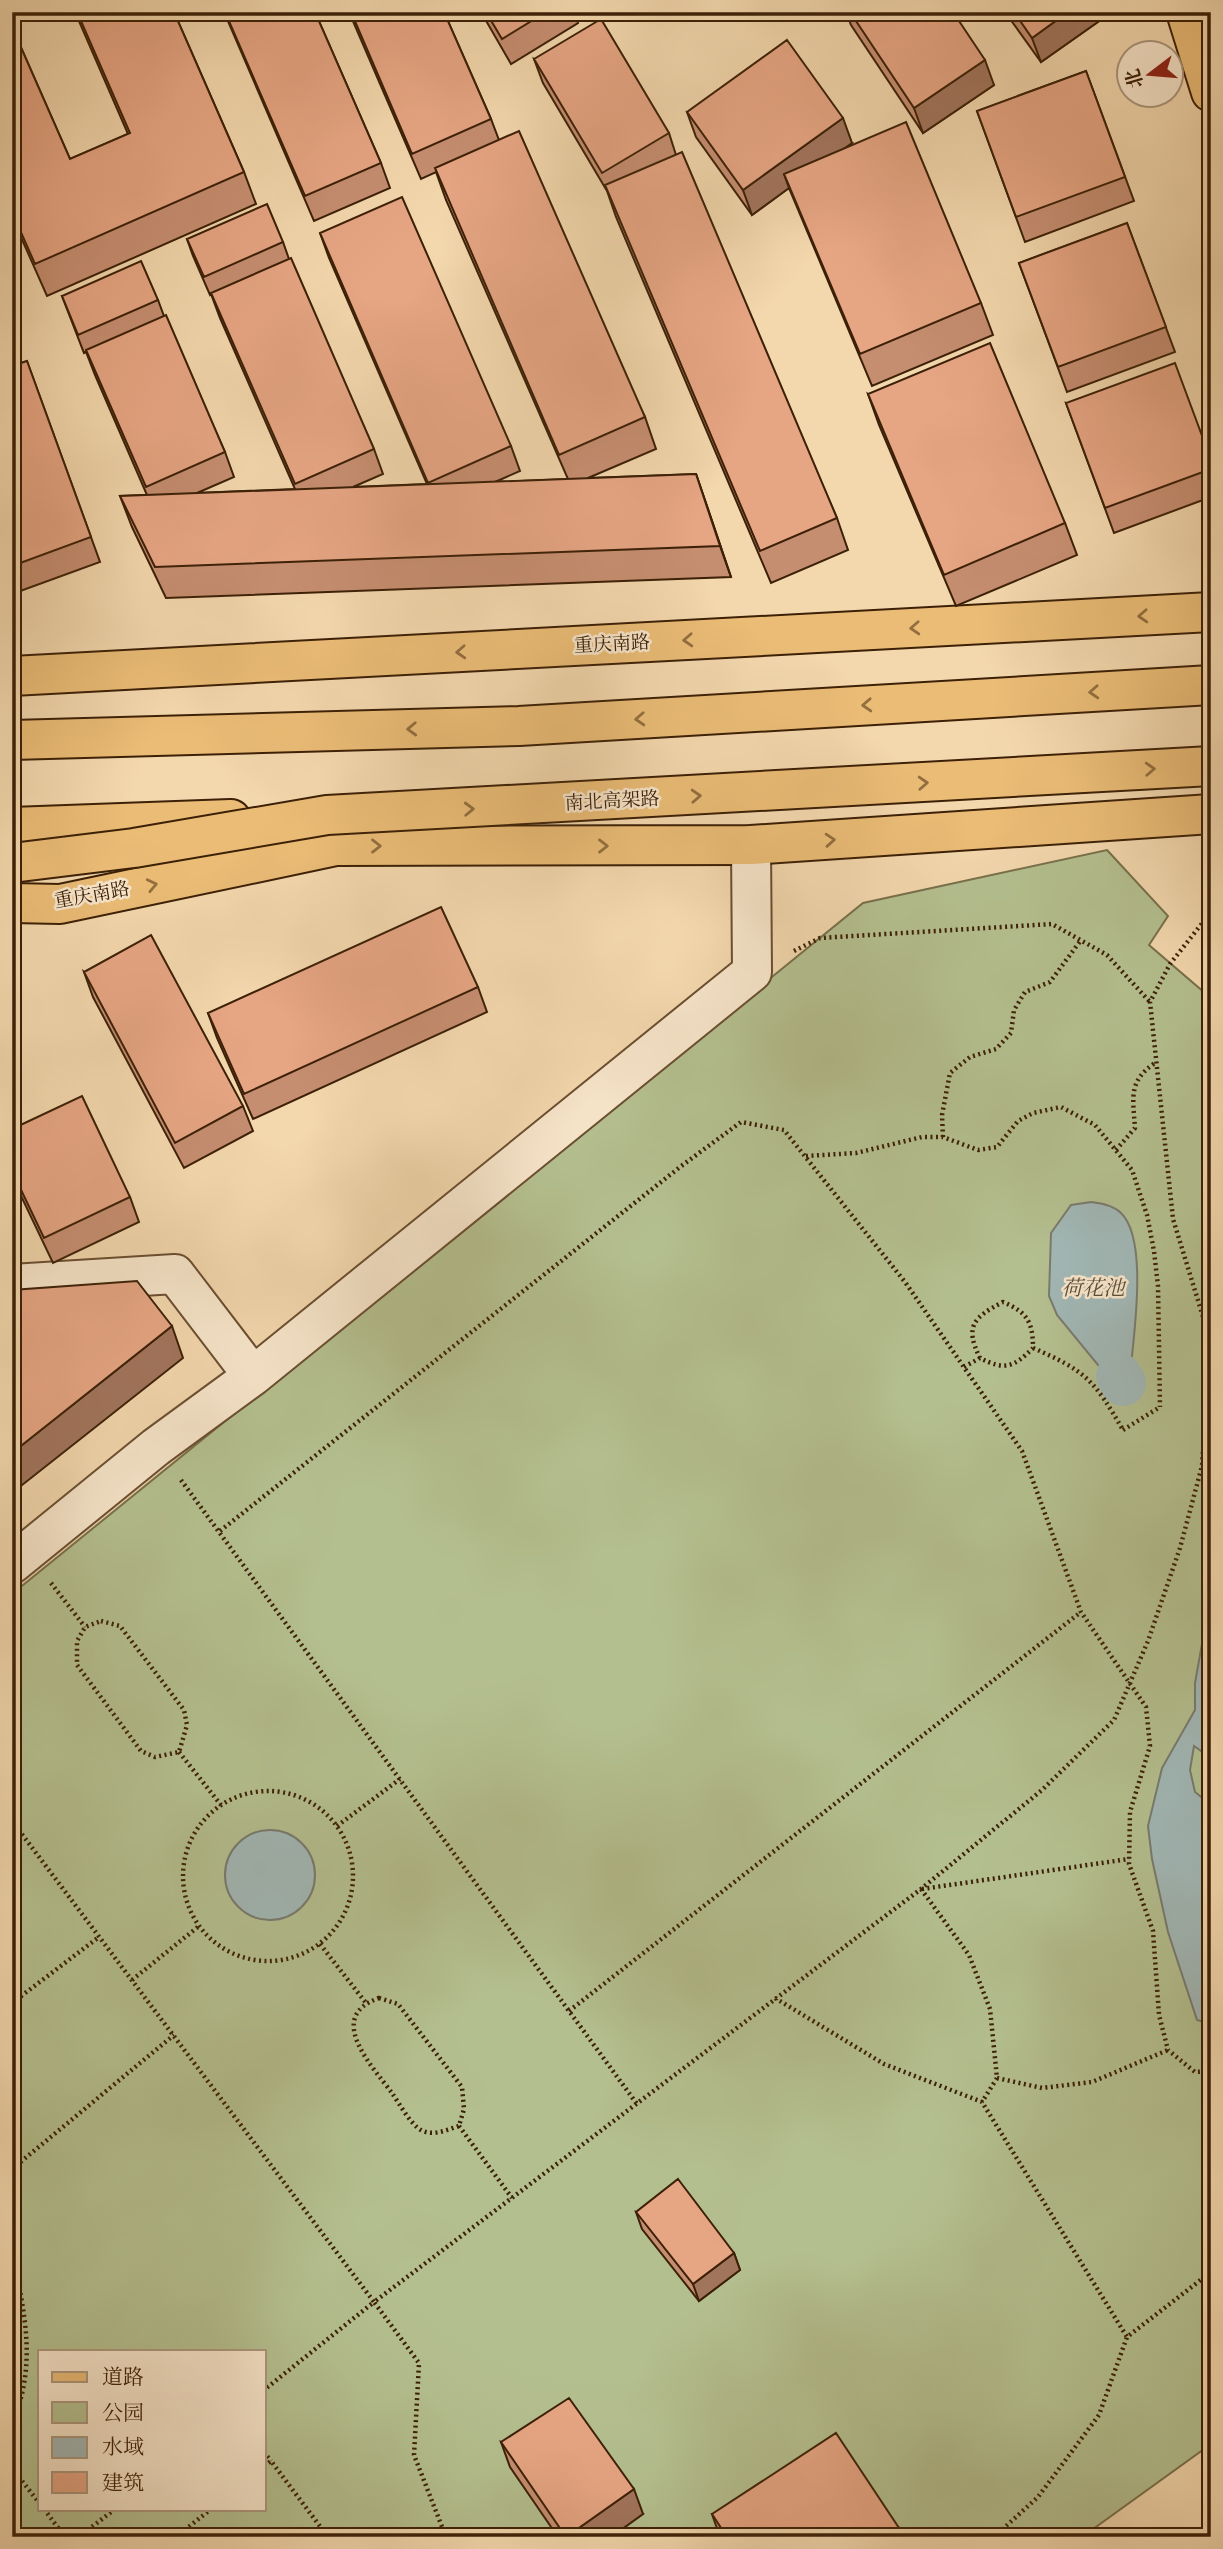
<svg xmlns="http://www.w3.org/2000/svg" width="1223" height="2549" font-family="Alegreya,'Noto Serif SC',serif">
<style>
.green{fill:#b4bf8f;stroke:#78704b;stroke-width:2;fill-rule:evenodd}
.water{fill:#a1b7b5;stroke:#797b6f;stroke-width:2}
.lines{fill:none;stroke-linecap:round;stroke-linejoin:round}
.canal{stroke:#a1b7b5;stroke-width:46}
.minor-casing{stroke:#6a4e30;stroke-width:42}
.major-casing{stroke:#3c2007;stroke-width:42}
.highway-casing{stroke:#3c2007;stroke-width:42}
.path{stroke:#3c2007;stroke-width:4.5;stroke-dasharray:2 3.5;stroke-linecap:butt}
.minor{stroke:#f7e5ca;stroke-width:38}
.major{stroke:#eabc76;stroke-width:38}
.highway{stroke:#eabc76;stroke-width:38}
.highway-bridge-casing{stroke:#3c2007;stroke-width:42;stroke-linecap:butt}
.path-bridge{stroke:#3c2007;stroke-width:4.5;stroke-dasharray:2 3.5;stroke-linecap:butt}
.highway-bridge{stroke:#eabc76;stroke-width:38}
.wall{fill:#c68e71;stroke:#3c2007;stroke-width:2}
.shaded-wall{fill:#a1745c;stroke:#3c2007;stroke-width:2}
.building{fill:#e6a583;stroke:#3c2007;stroke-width:2}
.oneway{stroke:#936e3e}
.labels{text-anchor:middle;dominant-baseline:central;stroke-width:5;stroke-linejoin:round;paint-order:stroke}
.street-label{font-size:19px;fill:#3c2007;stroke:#f7e5ca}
.water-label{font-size:21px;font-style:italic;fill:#5a4d3b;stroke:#f7e5ca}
</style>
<rect width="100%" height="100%" fill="#f3d7ad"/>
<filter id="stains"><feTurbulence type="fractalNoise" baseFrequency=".00286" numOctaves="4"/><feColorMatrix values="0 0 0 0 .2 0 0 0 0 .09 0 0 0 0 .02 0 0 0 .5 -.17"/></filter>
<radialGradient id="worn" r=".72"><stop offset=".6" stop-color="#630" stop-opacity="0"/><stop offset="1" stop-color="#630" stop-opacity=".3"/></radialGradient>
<path class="green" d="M1107,850L1168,916L1149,945L1205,993L1211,985V2444L1082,2537H12V1594L863,903ZM40,2351H264V2509H40Z"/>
<path class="water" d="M1091,1202C1101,1203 1113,1205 1121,1213C1148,1239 1134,1332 1131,1366L1119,1376H1107L1057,1315L1049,1296L1051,1233L1071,1205Z
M1211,1618V1758L1194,1746L1190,1770L1195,1792L1205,1800L1211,1796V2024L1197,2020L1168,1932L1152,1859L1148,1826L1162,1768L1195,1710V1683L1203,1638Z
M225 1875a45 45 0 1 1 90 0a45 45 0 1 1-90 0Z"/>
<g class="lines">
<path class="canal" d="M1119,1376L1123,1383"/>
<defs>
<path id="minor" d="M12,1284L175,1274L253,1376
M12,1564L156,1447L253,1376L752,972L751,845"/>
<path id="major" d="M1186,12L1211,92
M12,676L1211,612
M12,903L60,904L336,846L751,845L1211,814"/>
<path id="highway" d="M12,827L231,819"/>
</defs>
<use href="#minor" class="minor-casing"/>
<use href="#major" class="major-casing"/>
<use href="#highway" class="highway-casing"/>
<path class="path" d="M794,951L820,938L1052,924L1107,955L1150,1002
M943,1137L942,1115L950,1073L970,1057L996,1049L1011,1033L1014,1010L1025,992L1050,982L1081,940
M1116,1150L1135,1128C1133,1098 1128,1081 1155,1063
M806,1156L856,1153L922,1137H943L978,1150L997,1147L1018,1121L1033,1113L1061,1107L1095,1125L1132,1170L1147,1215L1154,1251L1158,1286L1160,1407
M1211,1343L1173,1219L1150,1002L1170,964L1211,912
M1033,1348C1086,1371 1094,1380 1123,1430
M964,1367L980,1358C1005,1371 1014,1367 1033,1348C1033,1322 1027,1312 1003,1302C974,1317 964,1326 980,1358
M181,1480L637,2104
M220,1531L680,1167L741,1122L784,1130L905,1282L1022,1451L1081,1612L1146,1707L1150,1746L1130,1812L1129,1864L1153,1931L1159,2015L1168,2050L1195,2072L1211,2071
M51,1583L85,1627
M101,1621L120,1626L184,1710L187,1725L179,1752L155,1757L141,1751L77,1665V1641L85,1627Z
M179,1752L221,1805
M183 1876a85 85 0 1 1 170 0a85 85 0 1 1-170 0Z
M12,1821L374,2302L264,2390
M337,1826L400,1779
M921,1889L969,1955L990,2009L997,2078L982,2102
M922,1889L1129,1859
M320,1944L366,2003
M132,1980L199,1926
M379,1998L398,2004L462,2087L464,2109L459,2126C446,2130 430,2138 418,2128C408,2120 399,2103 392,2093C373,2067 324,2017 379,1998Z
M775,1998L884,2064L982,2102L1127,2337
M12,2003L99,1937
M569,2011L1081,1612
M997,2078L1042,2088L1092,2082L1168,2050
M459,2126L512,2198
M12,2169L174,2035
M12,2250C24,2312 38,2363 12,2424
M264,2452L271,2461
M264,2466L271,2461L328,2537
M12,2468L40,2504
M44,2509L65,2537
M79,2537L115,2509
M176,2537L211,2509
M446,2537L414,2455L419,2363L374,2302L921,1889L1042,1790L1114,1720L1148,1641L1180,1548L1202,1466L1210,1341
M994,2537L1038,2497L1099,2415L1127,2337L1211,2272"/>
<use href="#minor" class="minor"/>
<use href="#major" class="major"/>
<use href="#highway" class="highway"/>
<defs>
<path id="highway-bridge" d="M12,740L519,726L1211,685
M12,863L134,848L327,815L1211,766"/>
</defs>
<use href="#highway-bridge" class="highway-bridge-casing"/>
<path class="path-bridge" d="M1123,1430L1160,1407"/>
<use href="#highway-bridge" class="highway-bridge"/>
</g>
<path class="wall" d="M12,12H29L12,19Z
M75,12H174L244,172L256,204L47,296L12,217V27L70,159L128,134Z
M224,12H315L381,163L390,188L314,221Z
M349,12H444L491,119L499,140L645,417L656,449L588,478L696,474L731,577L166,598L132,527L120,496L147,495L95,375L86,352L84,353L62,296L158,300L164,316L225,452L234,477L197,493L295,489L220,318L211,294L210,295L193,256L187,239L283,242L289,259L374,449L383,474L353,487L427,484L329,258L320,233L511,446L520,471L495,482L568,479L446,200L436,172L421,179Z
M481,12H574L578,23L511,64Z
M846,12H953L994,85L923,133L851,25Z
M1005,12H1112L1041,62Z
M534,59L669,133L676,155L837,518L848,550L771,583L616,217L607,191L543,83Z
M1086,71L1134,201L1025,242L977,111Z
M687,112L852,143L847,147L981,303L993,335L872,386L789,188L752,215L696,137Z
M1127,223L1175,352L1067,392L1019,263Z
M27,361L100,562L12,594V366Z
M868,394L1065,523L1077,555L956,606L879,425Z
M1066,403L1211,460V497L1114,533Z
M84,972L243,1106L253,1131L184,1168L93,997Z
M478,987L487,1012L253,1119L217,1038L208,1013Z
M12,1129L130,1197L139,1222L53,1263L12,1177Z
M636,2212L734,2253L740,2270L699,2301L642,2229Z
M501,2442L643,2514L611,2537H558L510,2467Z
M712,2514L899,2528L902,2537H720Z"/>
<path class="shaded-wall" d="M1068,12H1112L1041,62L1032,38Z
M985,60L994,85L923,133L914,108Z
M843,118L852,143L790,188L784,174L789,188L752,215L743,190Z
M696,474L707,506L731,577L720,546Z
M172,1326L183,1358L12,1493V1453Z
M734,2253L740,2270L699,2301L693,2284Z
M634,2489L643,2514L611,2537H566Z
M899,2528L902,2537H885Z"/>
<path class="building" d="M77,12H174L244,172L35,264L12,212V27L70,159L130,133Z
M225,12H315L381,163L305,196Z
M351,12H444L491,119L412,154Z
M486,12H546L502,39Z
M850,12H953L985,60L914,108Z
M1014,12H1068L1032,38Z
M601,19L669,133L602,173L534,59Z
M787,40L843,118L743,190L687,112Z
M1086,71L1125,177L1016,217L977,111Z
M906,122L981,303L860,354L784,174Z
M519,131L645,417L559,455L435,168Z
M682,152L837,518L760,551L605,185Z
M402,197L511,446L428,483L320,233Z
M267,204L283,242L204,277L187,239Z
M1127,223L1166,327L1058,367L1019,263Z
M291,258L374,449L295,484L211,293Z
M141,261L158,300L78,335L62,296Z
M166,315L225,452L146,487L86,350Z
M990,343L1065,523L944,575L868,394Z
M27,361L91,537L12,566V366Z
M1175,363L1211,460V469L1105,508L1066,403Z
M696,474L720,546L155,567L120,496Z
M441,907L478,987L244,1094L208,1013Z
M151,935L243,1106L175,1143L84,972Z
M82,1096L130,1197L44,1238L12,1171V1129Z
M137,1281L172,1326L12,1453V1290Z
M678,2179L734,2253L693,2284L636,2212Z
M569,2398L634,2489L566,2537L501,2442Z
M836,2433L899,2528L885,2537H727L712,2514Z"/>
<defs><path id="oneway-chevron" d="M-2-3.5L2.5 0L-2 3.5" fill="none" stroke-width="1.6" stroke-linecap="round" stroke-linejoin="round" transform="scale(1.75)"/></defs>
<g class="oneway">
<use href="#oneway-chevron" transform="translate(1143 616) rotate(177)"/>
<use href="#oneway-chevron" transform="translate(915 628) rotate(177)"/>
<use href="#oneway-chevron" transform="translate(688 640) rotate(177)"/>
<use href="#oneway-chevron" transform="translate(461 652) rotate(177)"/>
<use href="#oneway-chevron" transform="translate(1094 692) rotate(177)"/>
<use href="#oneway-chevron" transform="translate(867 705) rotate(177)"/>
<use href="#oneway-chevron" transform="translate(640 719) rotate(177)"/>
<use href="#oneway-chevron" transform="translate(412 729) rotate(178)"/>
<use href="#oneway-chevron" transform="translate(1150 769) rotate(-3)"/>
<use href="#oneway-chevron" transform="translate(923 783) rotate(-3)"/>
<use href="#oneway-chevron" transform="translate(696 796) rotate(-3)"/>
<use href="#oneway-chevron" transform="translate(469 809) rotate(-2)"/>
<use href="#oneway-chevron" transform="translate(830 840) rotate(-4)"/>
<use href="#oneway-chevron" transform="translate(376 846)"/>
<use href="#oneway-chevron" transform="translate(603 846)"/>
<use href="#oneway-chevron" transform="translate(152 885) rotate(-12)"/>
</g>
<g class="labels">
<g class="street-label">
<text transform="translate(612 644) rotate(-3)">重庆南路</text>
<text transform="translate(612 801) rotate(-3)">南北高架路</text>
<text transform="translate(92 895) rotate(-10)">重庆南路</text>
</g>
<g class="water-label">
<text x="1093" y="1288">荷花池</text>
</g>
</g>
<rect width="1223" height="2549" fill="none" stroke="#f3d7ad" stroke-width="42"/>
<rect x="14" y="14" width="1195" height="2521" fill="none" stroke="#3c2007" stroke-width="3.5"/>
<rect x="21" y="21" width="1181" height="2507" fill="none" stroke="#3c2007" stroke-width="2"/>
<rect x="38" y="2350" width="228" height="161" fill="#f7e5ca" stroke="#ac967c" stroke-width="2"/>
<rect x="52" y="2372" width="35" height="10" fill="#eabc76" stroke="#ac967c" stroke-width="2"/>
<text x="102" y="2384" font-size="21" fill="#3c2007">道路</text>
<rect x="52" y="2402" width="35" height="21" fill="#b4bf8f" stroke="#ac967c" stroke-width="2"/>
<text x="102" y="2420" font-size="21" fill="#3c2007">公园</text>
<rect x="52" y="2437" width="35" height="21" fill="#a1b7b5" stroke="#ac967c" stroke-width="2"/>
<text x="102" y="2454" font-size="21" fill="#3c2007">水域</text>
<rect x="52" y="2472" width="35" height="21" fill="#e6a583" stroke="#ac967c" stroke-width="2"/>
<text x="102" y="2490" font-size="21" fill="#3c2007">建筑</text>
<g transform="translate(1150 74) rotate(254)"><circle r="33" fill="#f7e5ca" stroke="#ac967c" stroke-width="2"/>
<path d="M0-5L12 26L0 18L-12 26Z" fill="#8f2418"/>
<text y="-10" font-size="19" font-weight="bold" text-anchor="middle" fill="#3c2007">北</text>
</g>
<rect width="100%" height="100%" filter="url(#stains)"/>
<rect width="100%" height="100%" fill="url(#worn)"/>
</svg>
